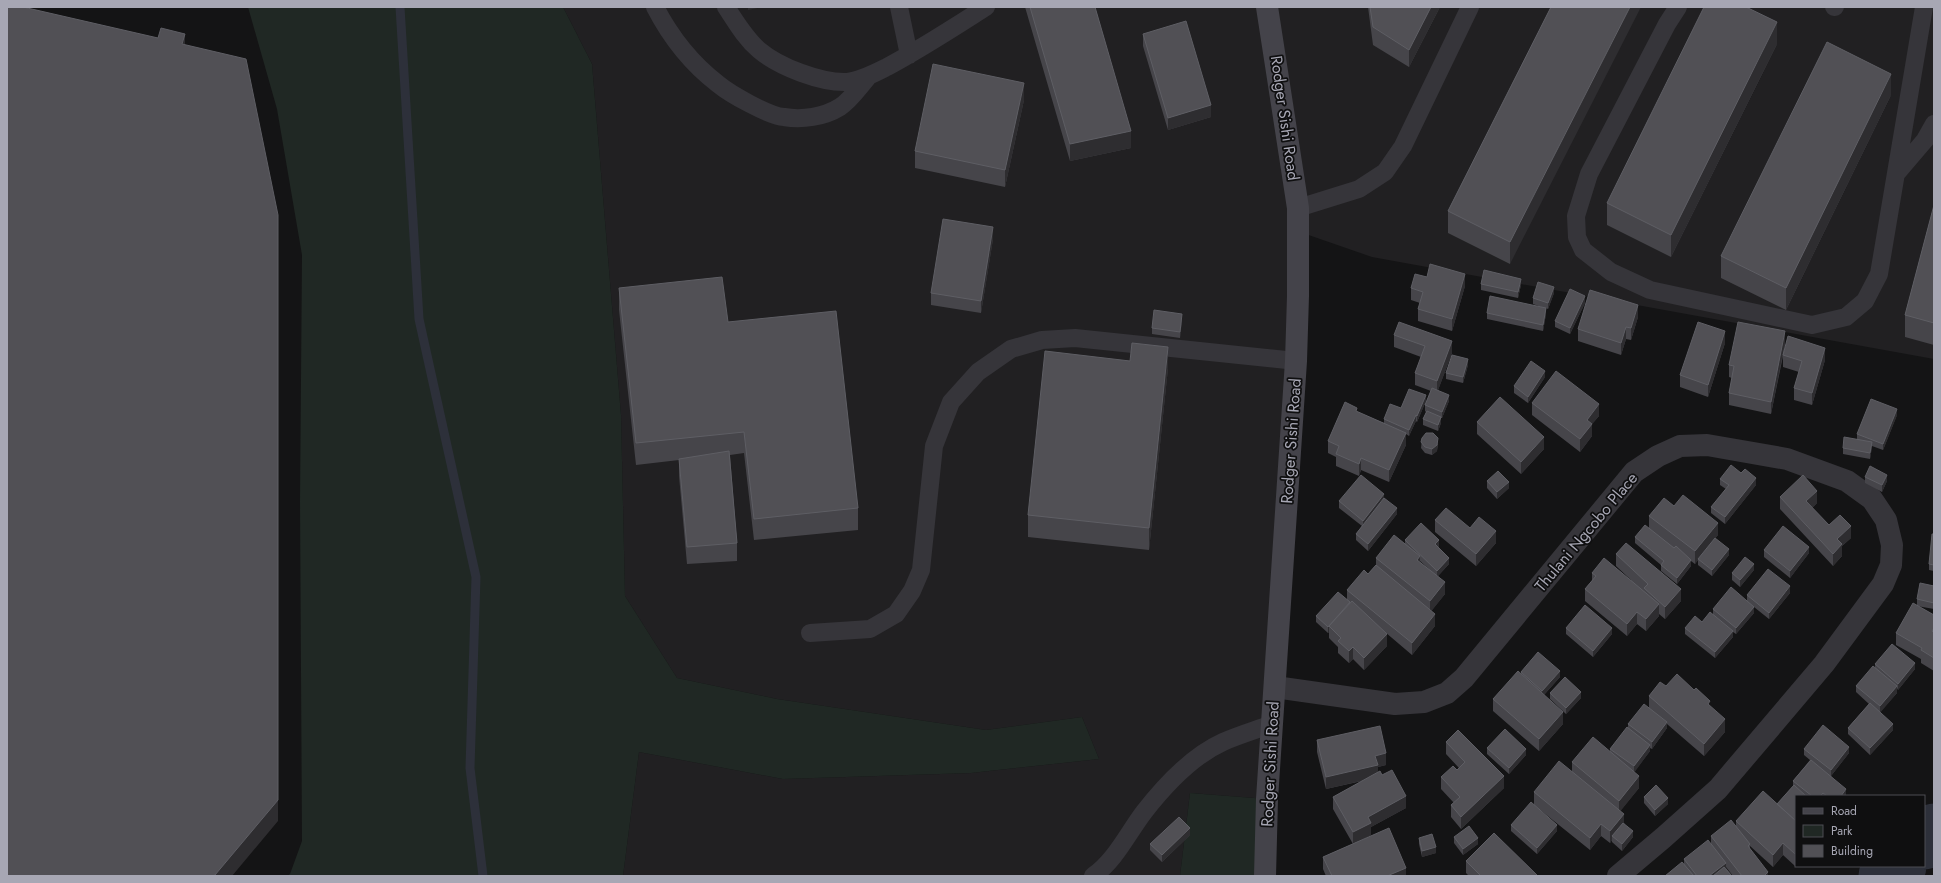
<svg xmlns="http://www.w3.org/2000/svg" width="1941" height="883" font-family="Jost,sans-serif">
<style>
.built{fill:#212022}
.green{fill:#202824}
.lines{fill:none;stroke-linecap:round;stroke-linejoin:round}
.stream{stroke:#2d303a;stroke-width:9}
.river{stroke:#2d303a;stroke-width:57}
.lane{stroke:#36353a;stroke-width:18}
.street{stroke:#36353a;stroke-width:22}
.secondary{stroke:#44434a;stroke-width:22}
.wall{fill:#46454a;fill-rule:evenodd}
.shaded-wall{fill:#2e2d30}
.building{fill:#515055;stroke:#5e5e64}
.labels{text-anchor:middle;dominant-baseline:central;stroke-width:3.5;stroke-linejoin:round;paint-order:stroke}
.street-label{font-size:16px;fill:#a7a7b4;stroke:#0f0f10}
</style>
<rect width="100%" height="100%" fill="#141415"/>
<path class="built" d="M563,7H1934V359L1372,257L1297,231L1267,799L1190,793L1180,876H623L639,752L783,779L971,773L1099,759L1082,717L986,730L777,699L677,678L625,596L621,415L592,64Z"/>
<path class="green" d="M248,7H563L592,64L621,415L625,596L677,678L777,699L986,730L1082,717L1099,759L971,773L783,779L639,752L623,876H287L290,874L302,841L300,501L302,255L277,109Z
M1190,793L1267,799L1265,876H1180Z"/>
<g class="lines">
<path class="stream" d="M400,7L419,319L476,577L470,768L483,876"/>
<path class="river" d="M1924,841L1934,832
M1887,876L1898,866"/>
<path class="lane" d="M655,7C670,36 692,64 718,84C730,94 769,116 784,117C802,120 824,117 840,107C851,100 860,86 869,76
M726,7C736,22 745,38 759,50C779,67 821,83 847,82C860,81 875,73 887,67C921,49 953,28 986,7
M899,7L909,55
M1678,7L1667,24L1589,174L1576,216L1577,237L1583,250L1611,272L1650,290L1812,325L1846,317L1865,301L1879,274L1924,7
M1834,7H1835
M1896,174L1925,140L1934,124
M1298,208L1359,189L1385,172L1403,146L1470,7
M810,633L870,629L896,614L912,591L921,570L934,446L951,402L978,372L1011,349L1042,340L1075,338L1296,361
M1093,876C1115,861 1128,833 1144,812C1165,785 1192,756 1223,742C1239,735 1256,730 1272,724"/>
<path class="street" d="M1275,687L1395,704L1424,702L1447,693L1464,678L1634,472L1658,456L1680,446L1707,445L1787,459L1847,481L1872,499L1886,520L1892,545L1891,565L1883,584L1824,664L1718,789L1663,838L1618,876"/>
<path class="secondary" d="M1265,876L1267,799L1296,361L1298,296V208L1267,7"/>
</g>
<path class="wall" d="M1025,7H1095L1131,148L1070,161Z
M1368,7H1440L1409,67L1373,45Z
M1551,7L1510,264L1448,233V211Z
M1143,34L1211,117L1168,130L1143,46Z
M1777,44L1671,257L1607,225V203Z
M1891,95L1786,310L1721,278V256Z
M1024,100L1005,187L915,168V151Z
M1934,205V345L1905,337V315Z
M993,239L981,313L931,305V293Z
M1427,277L1465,286L1452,331L1418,321V309L1420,303L1411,300V288Z
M1481,284L1521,285L1518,298L1481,290Z
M619,288L728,322L858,508V530L754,540L744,453L730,455L737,543V561L687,564L679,476V460L636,465L619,310Z
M1554,293L1548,309L1546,308V314L1543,331L1487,319V313L1541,307L1533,304V298Z
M1585,303L1570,334L1555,327V321Z
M1638,317L1631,340L1626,339L1621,355L1578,341V329Z
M1182,320L1180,338L1152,334V328Z
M1394,335L1452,353L1438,390L1449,401L1442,418H1441V423L1438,431L1423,425V419L1426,412L1425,411V405L1431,391L1415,385V373L1421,357L1394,347Z
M1725,343L1708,397L1680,387V375Z
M1785,343L1784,352L1825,360L1812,405L1794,400V388L1799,372L1783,367V356L1771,414L1729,405V393L1732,378L1729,377V365Z
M1468,365L1463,383L1446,379V373Z
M1168,368L1149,550L1028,537V515Z
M1545,377L1528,403L1514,393V386Z
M1426,401L1417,422L1416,421L1409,436L1406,434V445L1389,482L1361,470L1359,476L1336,466V457L1328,453V441L1357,412L1384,423V419L1401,408Z
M1532,403L1599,416L1592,424V436L1580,452L1532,415Z
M1897,415L1883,450L1872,446L1870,459L1843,454V448L1857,439V434Z
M1477,422L1544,449L1521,474L1477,434Z
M1422,438L1438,444L1437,451L1432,455L1425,453L1421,448Z
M1741,473L1756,485L1725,524L1711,513V507L1726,489L1720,485V479Z
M1865,477L1887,481L1882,492L1865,483Z
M1487,481L1509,488L1497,499L1487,488Z
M1780,497L1817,503L1812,508L1829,525L1851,538L1842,546V556L1833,566L1780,509Z
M1384,498L1397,514L1368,551L1356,540V534L1362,526L1339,508V501Z
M1674,506L1718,535L1715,538L1729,555L1712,576L1698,565V560L1695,564L1691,561V566L1677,584L1661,571V565L1635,543V537L1649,528V516Z
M1435,520L1496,543L1476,566L1435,532Z
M1934,534V571L1929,570V564Z
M1405,540L1439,546L1438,547L1449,564L1438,576L1445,594L1431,611L1435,626L1412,655L1385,632L1387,646L1364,670L1353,659L1349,663L1338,653V647L1329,638V632L1328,633L1316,622V616L1347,600V590L1368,574L1376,565V558L1405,544ZM1420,561L1431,571L1420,562Z
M1764,550L1809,553L1790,578L1764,557Z
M1616,554L1681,601L1665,619L1659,614V616L1646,631L1637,624L1627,636L1585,601V589L1592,581V573L1631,580L1616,566Z
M1754,570L1740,587L1732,580V573Z
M1934,586V609L1917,606L1934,615V671L1921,663V659L1896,645V633L1917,605V599Z
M1790,593L1769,619L1754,607V613L1736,634L1733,632V637L1715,658L1685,634V628L1702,622L1713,614V609L1747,601V595Z
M1566,628L1612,634L1593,657L1566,634Z
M1875,664L1915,669L1898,690L1897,688V693L1880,712L1893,730L1870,755L1848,734V728L1869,704L1856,692V686L1875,669Z
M1521,672L1560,677L1544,695L1563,724L1539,751L1493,711V699L1521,674Z
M1666,686L1710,706L1725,732L1704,756L1667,724V728L1652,749L1650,748V751L1634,772L1639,788L1620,811L1624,823L1633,837L1622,851L1612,842V840L1610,843L1601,836L1590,850L1534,805V792L1572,771V762L1610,752V749L1628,728V724L1649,708V696Z
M1550,693L1581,698L1566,714L1550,699Z
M1317,740L1386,765L1378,767V772L1382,775L1406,808L1371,827V835L1359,841L1406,876H1326L1323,869V857L1353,844L1333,809V797L1362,781L1326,789L1317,752Z
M1446,742L1504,788L1461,829L1451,817V805L1454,803L1441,789V777L1457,770L1459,768L1446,754Z
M1487,748L1526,755L1509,774L1487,754Z
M1804,749L1849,753L1831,776L1846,795V796H1796L1795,866L1783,855L1773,867L1750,846V849L1768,876H1733L1726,867V868L1732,876H1665L1684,865V859L1711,844V836L1736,826V821L1777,804L1793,786V781L1810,760L1804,755Z
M1644,797L1668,804L1655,816L1644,803Z
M1511,825L1557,831L1537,854L1511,831Z
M1190,835L1162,862L1150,850V844Z
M1454,837L1478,844L1463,855L1454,843Z
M1419,838L1436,853L1422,857L1419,844Z
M1466,861L1538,876H1469L1466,873Z"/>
<path class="shaded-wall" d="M748,7H762L748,10Z
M1431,7H1440L1409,67V50Z
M1630,7H1641L1510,264V242Z
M1777,22V44L1671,257V235Z
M185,34V56L182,44Z
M1891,74V95L1786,310V288Z
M1024,83V100L1005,187V170Z
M1211,105V117L1168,130V118Z
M1131,131V148L1070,161V144Z
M278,215V821L232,876H212Z
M993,227V239L981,313V301Z
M1465,274V286L1452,331V319Z
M1521,279V285L1518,298V292Z
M1554,287V293L1548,309V303Z
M1585,296V303L1570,334V328Z
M1638,305V317L1631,340V328Z
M1546,308V314L1543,331V325Z
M1182,314V320L1180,338V332Z
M1626,327V339L1621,355V343Z
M1725,331V343L1708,397V385Z
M1785,331V343L1771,414V402Z
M1452,341V353L1437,393V381Z
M1168,347V368L1149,550V528Z
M1825,348V360L1812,405V393Z
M1468,359V365L1463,383V377Z
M1545,371V377L1528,403V397Z
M1426,395V401L1417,422V416Z
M1449,395V401L1442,418V412Z
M1599,404V416L1592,424V436L1580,452V439L1587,420Z
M1897,409V415L1883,450V444Z
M1416,415V421L1409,436V430Z
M1441,417V423L1438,431V425Z
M1406,433V445L1389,482V470Z
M1544,437V449L1521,474V462Z
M1438,438L1437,451L1432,455V449Z
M1872,442V448L1870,459V453Z
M1361,458V470L1359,476V464Z
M1887,475V481L1882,492V485Z
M1756,478V485L1725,524V517Z
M1509,482V488L1497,499V492Z
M1817,491V503L1806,513V501Z
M1384,494V500L1363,527V521Z
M1397,508V514L1368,551V544Z
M1718,523V535L1695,564V551Z
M1851,526V538L1842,546V556L1833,566V554L1837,539Z
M1496,531V543L1476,566V554Z
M1439,540V546L1435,550V544Z
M1809,547V553L1790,578V571Z
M1729,549V555L1712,576V570Z
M1420,556V568L1417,560Z
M1449,558V564L1437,577V571Z
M1691,560V566L1677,584V578Z
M1754,564V570L1740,587V580Z
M1445,582V594L1430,613V601Z
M1790,586V593L1769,619V613Z
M1681,589V601L1665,619V607Z
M1659,604V616L1646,631V619Z
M1754,607V613L1736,634V628Z
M1637,612V624L1627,636V624Z
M1435,614V626L1412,655V643Z
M1329,626V632L1328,633V627Z
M1612,628V634L1593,657V651Z
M1733,631V637L1715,658V652Z
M1387,634V646L1364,670V658Z
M1353,647V659L1349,663V651Z
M1915,663V669L1898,690V684Z
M1560,671V677L1542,697V691Z
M1897,686V693L1880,713V706Z
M1581,692V698L1566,714V708Z
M1563,712V724L1539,751V739Z
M1725,719V732L1704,756V744Z
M1667,722V728L1652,749V742Z
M1893,724V730L1870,755V748Z
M1650,745V751L1634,773V766Z
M1849,747V753L1831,776V770Z
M1526,749V755L1509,774V768Z
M1386,753V765L1378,767V777L1326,789V777L1375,756Z
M1504,776V788L1461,829V817Z
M1639,776V788L1619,813V801Z
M1846,789V796H1841Z
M1406,796V808L1371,827V835L1353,844V832L1368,817Z
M1668,798V804L1655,816V810Z
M1624,814V826L1612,836V840L1610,843V831Z
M1601,824V836L1590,850V838Z
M1557,825V831L1537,854V848Z
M1190,828V835L1162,862V855Z
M1633,831V837L1622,851V844Z
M1478,838V844L1463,855V849Z
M1783,843V855L1773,867V855Z
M1436,847V853L1422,857V851Z
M1796,853V865L1795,866V854Z
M1726,863V869L1717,876H1709Z
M1406,868V876H1387Z
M1768,872V876H1764Z"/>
<path class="building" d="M7,7H23L158,38L161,28L185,34L182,44L246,59L278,215V800L215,875L212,876H7Z
M1030,7H1095L1131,131L1070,144Z
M1370,7H1431L1409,50L1373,27Z
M1551,7H1630L1510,242L1448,211Z
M1704,7H1746L1777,22L1671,235L1607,203Z
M1186,21L1211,105L1168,118L1143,34Z
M1827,42L1891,74L1786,288L1721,256Z
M933,64L1024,83L1005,170L915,151Z
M1934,205V323L1905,315Z
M943,219L993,227L981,301L931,293Z
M1430,264L1465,274L1452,319L1418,309L1423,292L1411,288L1415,274L1427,277Z
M1484,270L1521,279L1518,292L1481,284Z
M722,277L728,322L836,311L858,508L754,519L744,432L636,443L619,288Z
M1538,282L1554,287L1548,303L1533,298Z
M1570,289L1585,296L1570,328L1555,321Z
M1590,290L1638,305L1631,328L1626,327L1621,343L1578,329Z
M1490,296L1546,308L1543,325L1487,313Z
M1154,310L1182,314L1180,332L1152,328Z
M1399,322L1452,341L1437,381L1415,373L1425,346L1394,335Z
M1698,322L1725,331L1708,385L1680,375Z
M1738,322L1785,331L1771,402L1729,393L1734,366L1729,365Z
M1788,336L1825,348L1812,393L1794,388L1802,361L1783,355Z
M1132,343L1168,347L1149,528L1028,515L1045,351L1130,361Z
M1452,355L1468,359L1463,377L1446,373Z
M1531,361L1545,371L1528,397L1514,386Z
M1556,371L1599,404L1587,420L1592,424L1580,439L1532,403Z
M1432,388L1449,395L1442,412L1425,405Z
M1409,389L1426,395L1417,416L1416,415L1409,430L1384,419L1390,404L1401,408Z
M1500,397L1544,437L1521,462L1477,422Z
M1871,399L1897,409L1883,444L1857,434Z
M1345,402L1357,408L1356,411L1406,433L1389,470L1361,458L1359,464L1336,454L1339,446L1328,441Z
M1427,411L1441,417L1438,425L1423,419Z
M1426,433H1433L1438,438L1437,445L1432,449L1425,447L1421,442L1422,438Z
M1844,437L1872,442L1870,453L1843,448Z
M729,451L737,543L687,547L679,459Z
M1731,465L1741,473L1745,469L1756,478L1725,517L1711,507L1729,485L1720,479Z
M1870,466L1887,475L1882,485L1865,477Z
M1498,471L1509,482L1497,492L1487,481Z
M1361,475L1384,494L1363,521L1339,501Z
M1803,475L1817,491L1806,501L1829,525L1840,515L1851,526L1837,539L1842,544L1833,554L1780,497Z
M1683,495L1718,523L1695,551L1649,516L1664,498L1674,506Z
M1384,498L1397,508L1368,544L1356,534Z
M1446,508L1470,528L1479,517L1496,531L1476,554L1435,520Z
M1421,523L1439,540L1435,544L1449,558L1437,571L1405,540Z
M1645,525L1674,548L1676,546L1691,560L1677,578L1661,565L1664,561L1635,537Z
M1783,526L1809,547L1790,571L1764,550Z
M1932,534H1934V565L1929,564Z
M1394,535L1420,556L1417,560L1445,582L1430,601L1376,558Z
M1715,538L1729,549L1712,570L1698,559Z
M1626,543L1681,589L1665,607L1644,588L1648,584L1616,554Z
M1745,557L1754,564L1740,580L1732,573Z
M1604,558L1659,604L1646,619L1637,612L1627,624L1585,589L1596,576L1592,573Z
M1376,565L1435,614L1412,643L1347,590L1364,570L1368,574Z
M1768,569L1790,586L1769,613L1747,595Z
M1920,583L1934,586V603L1917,599Z
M1731,587L1754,607L1736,628L1713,609Z
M1338,592L1350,602L1328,627L1316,616Z
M1352,601L1387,634L1364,658L1353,647L1349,651L1338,641L1341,638L1329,626Z
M1913,603L1934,615V628L1932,631L1934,633V658L1921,650L1922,648L1896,633Z
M1585,605L1612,628L1593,651L1566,628Z
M1710,612L1733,631L1715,652L1685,628L1695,616L1702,622Z
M1892,644L1915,663L1898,684L1875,664Z
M1538,652L1560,671L1542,691L1521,672Z
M1873,666L1897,686L1880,706L1856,686Z
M1518,671L1563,712L1539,739L1493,699Z
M1677,674L1694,690L1696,688L1710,701L1708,704L1725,719L1704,744L1649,696L1660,682L1666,686Z
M1565,677L1581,692L1566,708L1550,693Z
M1870,703L1893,724L1870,748L1848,728Z
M1644,704L1667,722L1652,742L1628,724Z
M1823,725L1849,747L1831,770L1804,749Z
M1380,726L1386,753L1375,756L1378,765L1326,777L1317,740Z
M1627,727L1650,745L1634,766L1610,749Z
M1505,729L1526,749L1509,768L1487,748Z
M1458,730L1504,776L1461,817L1451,805L1460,797L1441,777L1453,766L1457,770L1465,762L1446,742Z
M1593,737L1639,776L1619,801L1572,762Z
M1811,760L1846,789L1841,796H1827L1823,793L1820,796H1812L1793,781Z
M1559,761L1624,814L1610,831L1601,824L1590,838L1534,792Z
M1392,770L1406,796L1368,817L1371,823L1353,832L1333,797L1380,771L1382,775Z
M1656,785L1668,798L1655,810L1644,797Z
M1794,785L1806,796H1796V821L1777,804Z
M1763,791L1796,821V853L1795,854L1783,843L1773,855L1736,821Z
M1531,802L1557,825L1537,848L1511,825Z
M1179,817L1190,828L1162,855L1150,844Z
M1731,820L1750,844L1748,846L1768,872L1764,876H1742L1711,836Z
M1623,823L1633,831L1622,844L1612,836Z
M1469,826L1478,838L1463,849L1454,837Z
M1389,828L1406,868L1387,876H1332L1323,857Z
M1494,833L1538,876H1481L1466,861Z
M1432,834L1436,847L1422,851L1419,838Z
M1708,840L1726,863L1709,876H1697L1684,859Z
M1682,862L1694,876H1665Z
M1724,867L1732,876H1713Z"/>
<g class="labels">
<g class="street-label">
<text transform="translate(1285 118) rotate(82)">Rodger Sishi Road</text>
<text transform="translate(1291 441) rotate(-86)">Rodger Sishi Road</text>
<text transform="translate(1586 532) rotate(-50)">Thulani Ngcobo Place</text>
<text transform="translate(1270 764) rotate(-87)">Rodger Sishi Road</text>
</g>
</g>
<rect width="1941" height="883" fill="none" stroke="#a7a7b4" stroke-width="16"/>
<rect x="1795" y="795" width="130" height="72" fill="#0f0f10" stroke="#4c4c52"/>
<rect x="1803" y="808" width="20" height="6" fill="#44434a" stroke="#4c4c52"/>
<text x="1831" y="815" font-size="12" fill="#a7a7b4">Road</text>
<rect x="1803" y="825" width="20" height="12" fill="#202824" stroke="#4c4c52"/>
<text x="1831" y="835" font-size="12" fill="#a7a7b4">Park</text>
<rect x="1803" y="845" width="20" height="12" fill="#515055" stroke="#4c4c52"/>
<text x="1831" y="855" font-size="12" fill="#a7a7b4">Building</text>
</svg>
